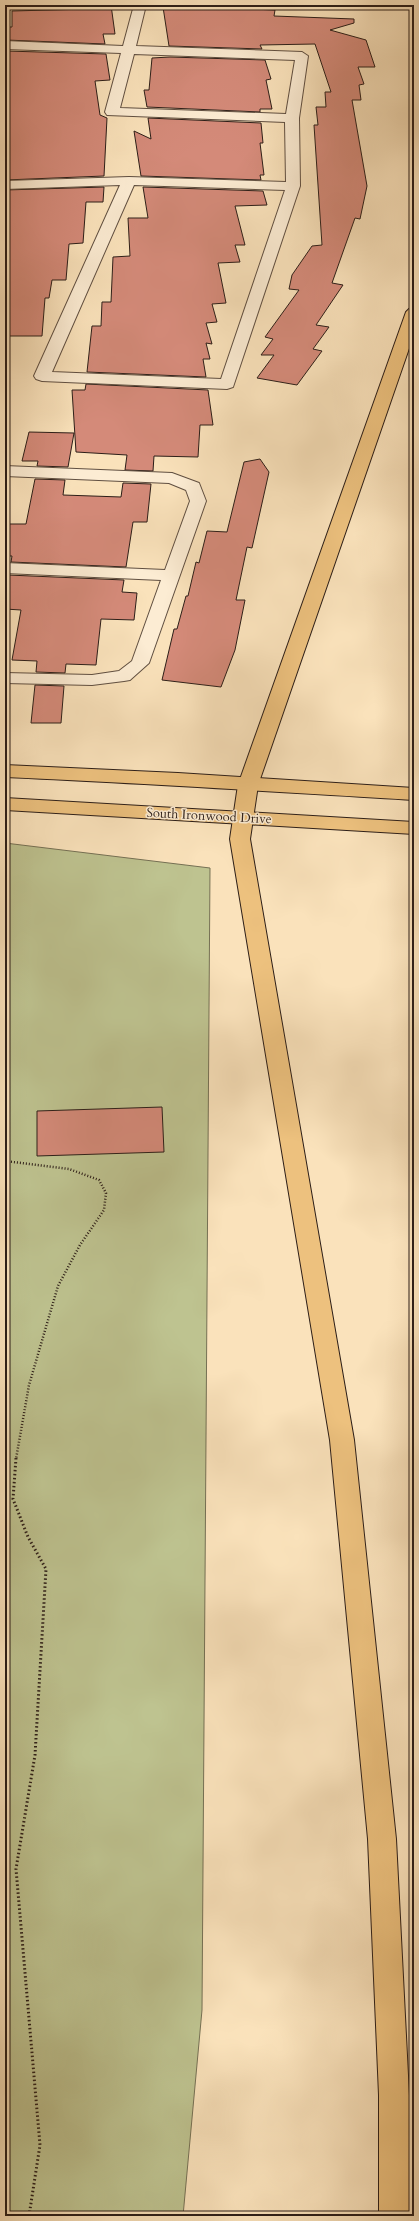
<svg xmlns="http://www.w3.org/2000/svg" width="419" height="2221" font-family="Cardo,serif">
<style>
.green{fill:#bec390;stroke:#757054}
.building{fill:#d48a79;stroke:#2c1e18}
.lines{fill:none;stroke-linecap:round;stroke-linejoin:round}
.minor-casing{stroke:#604f41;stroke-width:2}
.major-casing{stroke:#2c1e18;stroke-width:2}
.highway-casing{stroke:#2c1e18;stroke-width:2}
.path-far1{stroke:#2c1e18;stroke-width:2.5;stroke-dasharray:1 2;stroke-linecap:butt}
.path{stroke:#2c1e18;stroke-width:3;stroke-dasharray:1.5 2.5;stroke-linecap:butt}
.minor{fill:#fcecd3;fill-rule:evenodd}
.major{fill:#edc17e;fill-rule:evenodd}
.highway{fill:#edc17e;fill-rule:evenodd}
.labels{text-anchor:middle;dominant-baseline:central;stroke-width:3;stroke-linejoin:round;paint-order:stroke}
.street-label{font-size:13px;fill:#2c1e18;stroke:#fcecd3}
</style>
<rect width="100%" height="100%" fill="#fae2bb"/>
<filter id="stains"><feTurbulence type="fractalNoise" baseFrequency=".005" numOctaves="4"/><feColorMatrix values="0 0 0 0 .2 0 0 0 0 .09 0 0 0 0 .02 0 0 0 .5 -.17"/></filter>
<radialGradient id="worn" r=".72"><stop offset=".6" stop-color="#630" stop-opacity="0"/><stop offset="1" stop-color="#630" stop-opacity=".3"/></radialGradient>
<path class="green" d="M5,843L210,868L202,2010L183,2216H5Z"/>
<path class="building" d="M87,5H111L115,34H103L105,44L6,40L7,27H12V11L87,9Z
M189,6L190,9L228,8L275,10L274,16L354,19V23L330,30L366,40L375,67H358L364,84L359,85L361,100H352L367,186L360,219L355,218L332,283L343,285L316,325L329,327L313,349L322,351L297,385L257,378L274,355H261L273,339L265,337L299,290L289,289L292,275L312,246L322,245L314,125H318L316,107H326L325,92H331L315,44L260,45L262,49L169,46L163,7Z
M6,51L106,54L110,80L95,81L100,115L107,118L104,176L5,180Z
M170,57L265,60L271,79L266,80L272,109H260V112L147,107L144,90H149L152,58Z
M148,118L261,123L263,143H260L264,175H260L261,180L141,176L134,131L151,139Z
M104,187L103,202H86L83,243L69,244L66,280H52L49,298H45L42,336H5V190Z
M143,187L263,191L267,205L235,206L245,245H235L240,262L218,263L226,303L212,304L217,322L206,323L212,344L206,343L210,359H203L206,377L87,372L92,326H101L102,302H111L113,257L130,256L128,218H148Z
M86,384L208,390L213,425H200L198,457L154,456L153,471L125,470L127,455L76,452L72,390H85Z
M29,432L74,433L68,467L37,466L38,461H22Z
M260,459L269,472L252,548L247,547L236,600H245L235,650L221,687L162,680L174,629H177L186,596H188L196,562L199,563L207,531L227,532L244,462Z
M35,479L65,480L63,495L121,497L123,483L151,484L147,522H133L126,567L11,562L12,556H5V524H26Z
M8,575L124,580L122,592L137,593L134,620L101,619L96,665L66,664L65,673L36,672L37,661L12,660L21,610L5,609V586Z
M35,685L64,686L61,723H31Z
M162,1107L164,1152L37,1156V1111Z"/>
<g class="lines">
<defs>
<path id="minor" d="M134,5H146L136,46L302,52L308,56L299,118L300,186L233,387L227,389L42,381L36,379L34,376L120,185L5,189V181L129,177L286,182L285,122L107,115L105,112L121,53L5,49V41L123,46ZM134,54L295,60L286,114L120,108ZM134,185L285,190L221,379L52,372Z
M5,466L172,473L199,483L206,501L149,663L130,680L124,681L92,685L5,683V673L92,675L119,671L132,661L161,580L5,573V563L165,570L190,501L186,490L169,483L5,476Z"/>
<path id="major" d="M5,765L178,773L414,788V800C278,792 141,783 5,777Z
M5,798L414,822V834L5,810Z"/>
<path id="highway" d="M414,307V334L258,785L250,839L354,1440L396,1839L409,2095L411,2216H379V2095L368,1839L330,1440L230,839L238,785L406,312L409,309Z"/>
</defs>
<use href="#minor" class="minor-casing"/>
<use href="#major" class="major-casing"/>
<use href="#highway" class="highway-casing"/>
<path class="path-far1" d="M5,1161L69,1169L99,1180L106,1193L104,1210L80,1245L58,1286L29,1385L16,1459"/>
<path class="path" d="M16,1458L13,1499L28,1537L46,1569L35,1755L16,1869L40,2145L29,2216"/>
<use href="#minor" class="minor"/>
<use href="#major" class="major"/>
<use href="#highway" class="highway"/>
</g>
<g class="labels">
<g class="street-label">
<text transform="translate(209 816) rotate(3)">South Ironwood Drive</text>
</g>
</g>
<rect width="419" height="2221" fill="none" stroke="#fae2bb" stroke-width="20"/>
<rect x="6" y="6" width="407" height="2209" fill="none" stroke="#2c1e18" stroke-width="2"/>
<rect x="10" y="10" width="399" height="2201" fill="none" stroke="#2c1e18"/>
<rect width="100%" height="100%" filter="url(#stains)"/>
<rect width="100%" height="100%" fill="url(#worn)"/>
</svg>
